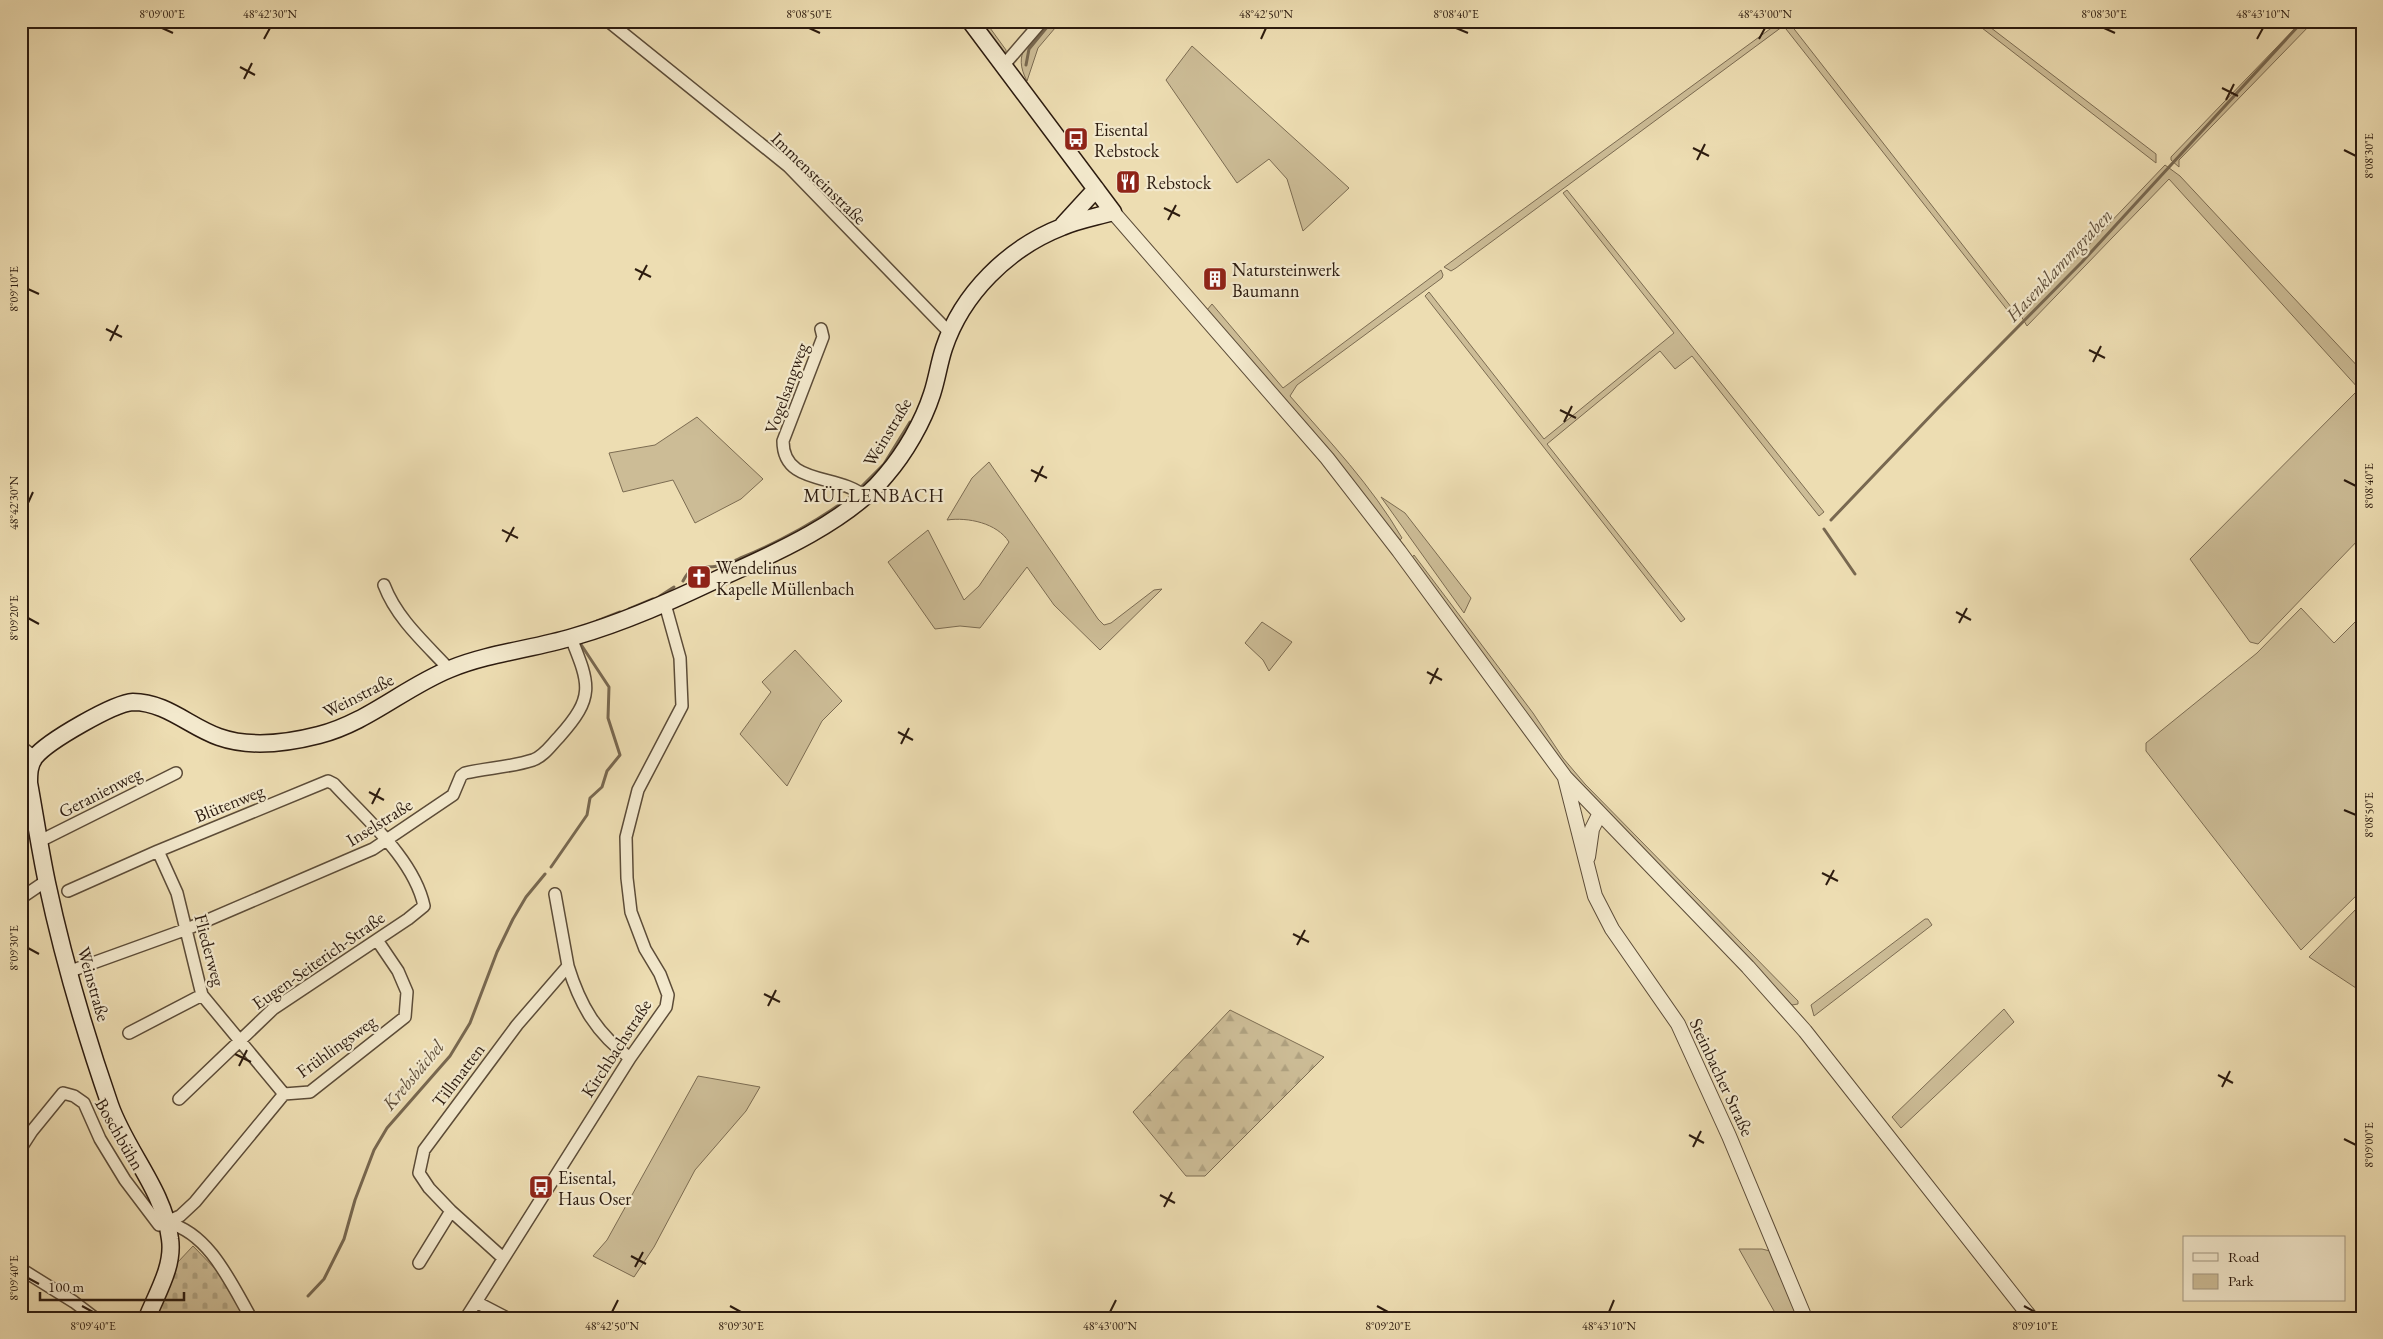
<svg xmlns="http://www.w3.org/2000/svg" width="2383" height="1339" font-family="'EB Garamond',serif">
<style>
.green{fill:#ccbc96;stroke:#7c6c52}
.forest{fill:url(#forest-firs);stroke:#7c6c52}
.cemetery{fill:url(#cemetery-stones);stroke:#7c6c52}
.lines{fill:none;stroke-linecap:round;stroke-linejoin:round}
.stream{stroke:#786850;stroke-width:3}
.minor-casing{stroke:#5c4c38;stroke-width:14}
.tertiary-casing{stroke:#5c4c38;stroke-width:16}
.secondary-casing{stroke:#2c1b0f;stroke-width:19}
.minor{stroke:#f3e9cd;stroke-width:11}
.tertiary{stroke:#f3e9cd;stroke-width:14}
.secondary{stroke:#f3e9cd;stroke-width:16}
.rail{stroke:#2c1b0f;stroke-width:3;stroke-dasharray:9 9;stroke-linecap:butt}
.ticks{fill:none;stroke:#2c1b0f;stroke-width:2}
.labels{text-anchor:middle;dominant-baseline:central;stroke-width:4.5;stroke-linejoin:round;paint-order:stroke}
.poi-label{font-size:18px;fill:#2c1b0f;stroke:#f3e9cd;text-anchor:start}
.street-label{font-size:18px;fill:#2c1b0f;stroke:#f3e9cd}
.water-label{font-size:19px;font-style:italic;fill:#5f4e3a;stroke:#f3e9cd}
.neighbourhood-label{font-size:19px;letter-spacing:1px;fill:#2c1b0f;stroke:#f3e9cd}
.neatline{fill:none;stroke:#2c1b0f;stroke-width:2}
.ticks-label{font-size:12px;text-anchor:middle;fill:#2c1b0f}
</style>
<defs>
<pattern id="forest-firs" width="22" height="20" patternUnits="userSpaceOnUse" patternTransform="scale(1.25)"><rect width="22" height="20" fill="#ccbc96"/><path d="M5 1l3.5 6h-7zM16 11l3.5 6h-7z" fill="#afa180"/></pattern>
<pattern id="cemetery-stones" width="16" height="16" patternUnits="userSpaceOnUse" patternTransform="scale(1.25)"><rect width="16" height="16" fill="#ccbc96"/><path d="M2 7V4a2 2 0 0 1 4 0v3zM10 15v-3a2 2 0 0 1 4 0v3z" fill="#afa180"/></pattern>
</defs>
<rect width="100%" height="100%" fill="#edddb2"/>
<filter id="stains"><feTurbulence type="fractalNoise" baseFrequency=".004" numOctaves="4"/><feColorMatrix values="0 0 0 0 .2 0 0 0 0 .09 0 0 0 0 .02 0 0 0 .5 -.17"/></filter>
<radialGradient id="worn" r=".72"><stop offset=".6" stop-color="#630" stop-opacity="0"/><stop offset="1" stop-color="#630" stop-opacity=".3"/></radialGradient>
<path class="green" d="M977,21H985L1006,50V54L1005,55Z
M1046,21H1061L1038,48L1027,81C1012,53 1029,42 1046,21Z
M1781,21H1790L1456,268L1451,271L1444,267Z
M1973,21H1982L2156,154V163Z
M2302,21H2320L2312,23L2179,160V167L2171,160V157Z
M1791,25L2015,312L2012,316L1786,29Z
M1192,46L1349,188L1303,231L1287,179L1269,159L1237,183L1166,80Z
M2165,165L2180,176L2362,371V536L2258,644L2250,642L2190,559L2359,389L2169,179L2027,326L2021,316Z
M1567,190L1824,512L1819,516L1692,356L1675,369L1660,351L1547,444L1685,619L1681,622L1425,296L1429,292L1544,439L1674,333L1563,193Z
M1441,270L1443,275L1442,278L1297,385L1290,396C1329,441 1372,486 1402,538L1400,540L1207,310L1212,304L1283,388Z
M697,417L763,479L741,499L695,523L673,480L623,492L609,453L655,445Z
M989,462L1098,619L1104,625L1111,623L1154,590L1162,589L1100,650L1054,605L1027,567L980,628L960,626L935,629L888,562L928,530L964,600L979,586L1009,542C997,523 968,517 947,520L972,478Z
M1381,497L1405,513L1471,598L1464,613Z
M1414,555L1533,713L1563,758L1585,784L1798,1001V1004L1792,1005L1577,782L1411,559Z
M2301,608L2334,643L2362,615V890L2301,950L2146,751V743L2257,653Z
M1262,622L1292,642L1269,671L1263,660L1245,643Z
M795,650L842,701L822,721L787,786L740,734L771,692L762,682Z
M2362,903V992L2309,957Z
M1925,919H1928L1932,925L1814,1016L1811,1005Z
M2004,1009L2014,1022L1901,1128L1892,1117Z
M698,1076L760,1087L746,1111L695,1170L654,1247L634,1277L593,1256L607,1240Z
M1739,1249H1762L1774,1252L1800,1318H1778Z"/>
<path class="forest" d="M1230,1010L1324,1057L1205,1176H1186L1133,1112Z"/>
<path class="cemetery" d="M193,1246L225,1279L246,1318H154L177,1263Z"/>
<g class="lines">
<path class="stream" d="M1026,65L1029,49L1052,21
M858,490L884,464L910,422
M1831,520L1938,408L2082,262L2301,23
M1824,529L1855,574
M683,581C694,560 700,570 718,566C727,565 736,560 743,557C783,540 820,520 854,494
M660,596L674,587
M629,609L653,599
M597,621L620,612
M551,867L587,815L590,798L602,787L607,771L620,755L608,718L609,687L580,643
M308,1296L324,1279L344,1239L355,1200L374,1150L387,1128L450,1056L470,1023L497,952L513,919L526,897L545,874"/>
<defs>
<path id="minor" d="M608,21L788,166L950,333
M1003,66L1042,21
M821,329L823,337L783,441C783,487 840,473 865,497
M384,585C397,619 425,643 449,669
M21,747L35,757
M40,841L176,773
M158,851L177,893L202,995L284,1094
M68,891L158,851L328,781L334,784C365,818 414,859 424,906L408,919L273,1009L179,1099
M555,894L568,966
M21,898L46,881
M68,972L187,929L373,849L453,795L461,776L465,773C487,768 512,767 533,760C544,756 551,745 559,737C595,697 590,685 571,638
M129,1033L202,995
M21,1148L32,1131L63,1093L74,1096L84,1103L100,1139L125,1180L159,1225L180,1216L195,1202L284,1094L310,1092L405,1017L407,992L398,971L377,940
M168,1223C209,1233 231,1283 251,1318
M503,1258L451,1211L429,1188L419,1173L424,1150L517,1025L568,966C580,1005 596,1033 630,1058
M419,1263L451,1211
M21,1269L74,1302L95,1318
M476,1302L507,1318
M466,1318L630,1058L666,1007L668,995L660,974L645,949L631,912L627,878L626,837L638,790L682,706L680,658L665,604"/>
<path id="tertiary" d="M1113,212L1327,458L1399,551L1565,777L1748,967L1805,1031L2031,1318
M1565,778L1595,896L1612,929L1678,1024L1729,1136L1805,1318
M1588,857L1592,829L1599,815"/>
<path id="secondary" d="M1063,225L1096,189
M147,1318C157,1293 174,1266 170,1239C164,1190 126,1151 110,1105C85,1033 63,958 47,883C40,850 35,816 29,783C29,774 29,765 35,757C48,741 114,703 133,702C166,702 190,727 219,737C250,748 288,743 319,735C367,723 405,687 450,669C489,653 533,649 573,637C625,622 674,600 722,577C774,554 850,520 886,475C905,453 923,422 932,394C937,379 939,363 944,348C962,294 1008,248 1062,227C1078,220 1096,217 1113,212L970,21"/>
</defs>
<use href="#minor" class="minor-casing"/>
<use href="#tertiary" class="tertiary-casing"/>
<use href="#secondary" class="secondary-casing"/>
<use href="#minor" class="minor"/>
<use href="#tertiary" class="tertiary"/>
<use href="#secondary" class="secondary"/>
<path class="rail" d="M2356,21L2362,27"/>
</g>
<path class="ticks" d="M162,28L173,33M809,28L820,33M1456,28L1468,33M2104,28L2115,33M264,39L270,28M1261,39L1266,28M1759,39L1765,28M2257,39L2263,28M240,67L255,75M244,79L252,63M2222,88L2238,96M2226,100L2234,84M1693,148L1709,156M2344,150L2356,156M1697,160L1705,144M1164,208L1180,216M1168,220L1176,205M635,269L651,277M639,280L647,265M28,289L39,294M106,329L122,337M110,341L118,325M2089,350L2105,358M2093,362L2101,346M1560,410L1576,418M1564,422L1572,406M1031,470L1047,478M2344,480L2356,486M1035,482L1043,466M28,503L33,492M502,530L518,538M506,542L514,527M1956,612L1971,620M28,618L39,624M1959,623L1967,608M1427,672L1442,680M1430,684L1438,668M898,732L913,740M901,744L909,728M369,792L384,800M372,804L380,788M2344,810L2356,815M1822,873L1838,881M1826,885L1834,870M1293,934L1309,942M1297,945L1305,930M28,948L39,954M764,994L780,1002M768,1006L776,990M235,1054L251,1062M239,1066L247,1050M2218,1075L2233,1083M2222,1087L2230,1071M1689,1135L1704,1143M2344,1139L2356,1145M1693,1147L1701,1131M1160,1195L1175,1203M1164,1207L1172,1192M631,1256L646,1264M635,1267L643,1252M28,1278L39,1284M82,1306L93,1312M730,1306L741,1312M1377,1306L1388,1312M2024,1306L2035,1312M612,1312L618,1300M1110,1312L1116,1300M1609,1312L1614,1300"/>
<defs>
<symbol id="bus-square" viewBox="-11 -11 22 22"><rect x="-9" y="-9" width="18" height="18" rx="4" fill="#8f2418" stroke="#f3e9cd"/><path d="M-5-6H5V4H4V6H2V4H-2V6H-4V4H-5ZM-3.5-4V0h7V-4ZM-3.5 1.2v1.5H-2V1.2ZM2 1.2v1.5H3.5V1.2Z" fill="#fff"/></symbol>
<symbol id="restaurant-square" viewBox="-11 -11 22 22"><rect x="-9" y="-9" width="18" height="18" rx="4" fill="#8f2418" stroke="#f3e9cd"/><path d="M-5-6h1v4h1v-4h1v4h1v-4h1v5L-1.5 .5V6h-2V.5L-5-1ZM5-6V6H3V1.5H1.5Q1.5-4 5-6Z" fill="#fff"/></symbol>
<symbol id="building-square" viewBox="-11 -11 22 22"><rect x="-9" y="-9" width="18" height="18" rx="4" fill="#8f2418" stroke="#f3e9cd"/><path d="M-4-6H4V6H1V3H-1V6H-4ZM-2.5-4.3h1.7v1.8h-1.7ZM.8-4.3h1.7v1.8H.8ZM-2.5-1h1.7V.8h-1.7ZM.8-1h1.7V.8H.8Z" fill="#fff"/></symbol>
<symbol id="church-square" viewBox="-11 -11 22 22"><rect x="-9" y="-9" width="18" height="18" rx="4" fill="#8f2418" stroke="#f3e9cd"/><path d="M-1.2-6h2.4v3.5h3.3v2.4h-3.3V6h-2.4V-.1h-3.3v-2.4h3.3Z" fill="#fff"/></symbol>
</defs>
<g fill-rule="evenodd">
<use href="#bus-square" x="1062" y="125" width="28" height="28"/>
<use href="#restaurant-square" x="1114" y="168" width="28" height="28"/>
<use href="#building-square" x="1201" y="265" width="28" height="28"/>
<use href="#church-square" x="685" y="563" width="28" height="28"/>
<use href="#bus-square" x="527" y="1173" width="28" height="28"/>
</g>
<g class="labels">
<g class="poi-label">
<text x="1094" y="129">Eisental<tspan x="1094" dy="21">Rebstock</tspan></text>
<text x="1146" y="182">Rebstock</text>
<text x="1232" y="269">Natursteinwerk<tspan x="1232" dy="21">Baumann</tspan></text>
<text x="716" y="567">Wendelinus<tspan x="716" dy="21">Kapelle Müllenbach</tspan></text>
<text x="558" y="1177">Eisental,<tspan x="558" dy="21">Haus Oser</tspan></text>
</g>
<g class="street-label">
<text transform="translate(819 178) rotate(44)">Immensteinstraße</text>
<text transform="translate(786 388) rotate(-70)">Vogelsangweg</text>
<text transform="translate(887 432) rotate(-59)">Weinstraße</text>
<text transform="translate(358 695) rotate(-27)">Weinstraße</text>
<text transform="translate(100 792) rotate(-27)">Geranienweg</text>
<text transform="translate(229 803) rotate(-22)">Blütenweg</text>
<text transform="translate(379 822) rotate(-32)">Inselstraße</text>
<text transform="translate(210 950) rotate(75)">Fliederweg</text>
<text transform="translate(318 960) rotate(-35)">Eugen-Seiterich-Straße</text>
<text transform="translate(94 984) rotate(74)">Weinstraße</text>
<text transform="translate(336 1046) rotate(-36)">Frühlingsweg</text>
<text transform="translate(616 1048) rotate(-57)">Kirchbachstraße</text>
<text transform="translate(458 1075) rotate(-53)">Tillmatten</text>
<text transform="translate(1722 1077) rotate(65)">Steinbacher Straße</text>
<text transform="translate(120 1134) rotate(60)">Boschbühn</text>
</g>
<g class="water-label">
<text transform="translate(2059 265) rotate(-47)">Hasenklammgraben</text>
<text transform="translate(413 1075) rotate(-50)">Krebsbächel</text>
</g>
<g class="neighbourhood-label">
<text x="874" y="495">MÜLLENBACH</text>
</g>
</g>
<rect width="2383" height="1339" fill="none" stroke="#edddb2" stroke-width="55"/>
<rect x="2183" y="1236" width="162" height="65" fill="#f3e9cd" stroke="#a39781"/>
<rect x="2193" y="1253" width="25" height="8" fill="#f3e9cd" stroke="#a39781"/>
<text x="2228" y="1262" font-size="15" fill="#2c1b0f">Road</text>
<rect x="2193" y="1274" width="25" height="15" fill="#ccbc96" stroke="#a39781"/>
<text x="2228" y="1286" font-size="15" fill="#2c1b0f">Park</text>
<path d="M40 1292v8h144v-8" fill="none" stroke="#2c1b0f" stroke-width="2.5"/>
<text x="48" y="1292" font-size="15" fill="#2c1b0f" stroke="#f3e9cd" stroke-width="4" paint-order="stroke">100 m</text>
<rect x="28" y="28" width="2328" height="1284" class="neatline"/>
<g class="ticks-label">
<text x="162" y="18">8°09'00"E</text>
<text x="270" y="18">48°42'30"N</text>
<text x="809" y="18">8°08'50"E</text>
<text x="1266" y="18">48°42'50"N</text>
<text x="1456" y="18">8°08'40"E</text>
<text x="1765" y="18">48°43'00"N</text>
<text x="2104" y="18">8°08'30"E</text>
<text x="2263" y="18">48°43'10"N</text>
<text transform="translate(2369 156) rotate(-90)" y="4">8°08'30"E</text>
<text transform="translate(14 289) rotate(-90)" y="4">8°09'10"E</text>
<text transform="translate(2369 486) rotate(-90)" y="4">8°08'40"E</text>
<text transform="translate(14 503) rotate(-90)" y="4">48°42'30"N</text>
<text transform="translate(14 618) rotate(-90)" y="4">8°09'20"E</text>
<text transform="translate(2369 815) rotate(-90)" y="4">8°08'50"E</text>
<text transform="translate(14 948) rotate(-90)" y="4">8°09'30"E</text>
<text transform="translate(2369 1145) rotate(-90)" y="4">8°09'00"E</text>
<text transform="translate(14 1278) rotate(-90)" y="4">8°09'40"E</text>
<text x="93" y="1330">8°09'40"E</text>
<text x="612" y="1330">48°42'50"N</text>
<text x="741" y="1330">8°09'30"E</text>
<text x="1110" y="1330">48°43'00"N</text>
<text x="1388" y="1330">8°09'20"E</text>
<text x="1609" y="1330">48°43'10"N</text>
<text x="2035" y="1330">8°09'10"E</text>
</g>
<rect width="100%" height="100%" filter="url(#stains)"/>
<rect width="100%" height="100%" fill="url(#worn)"/>
</svg>
